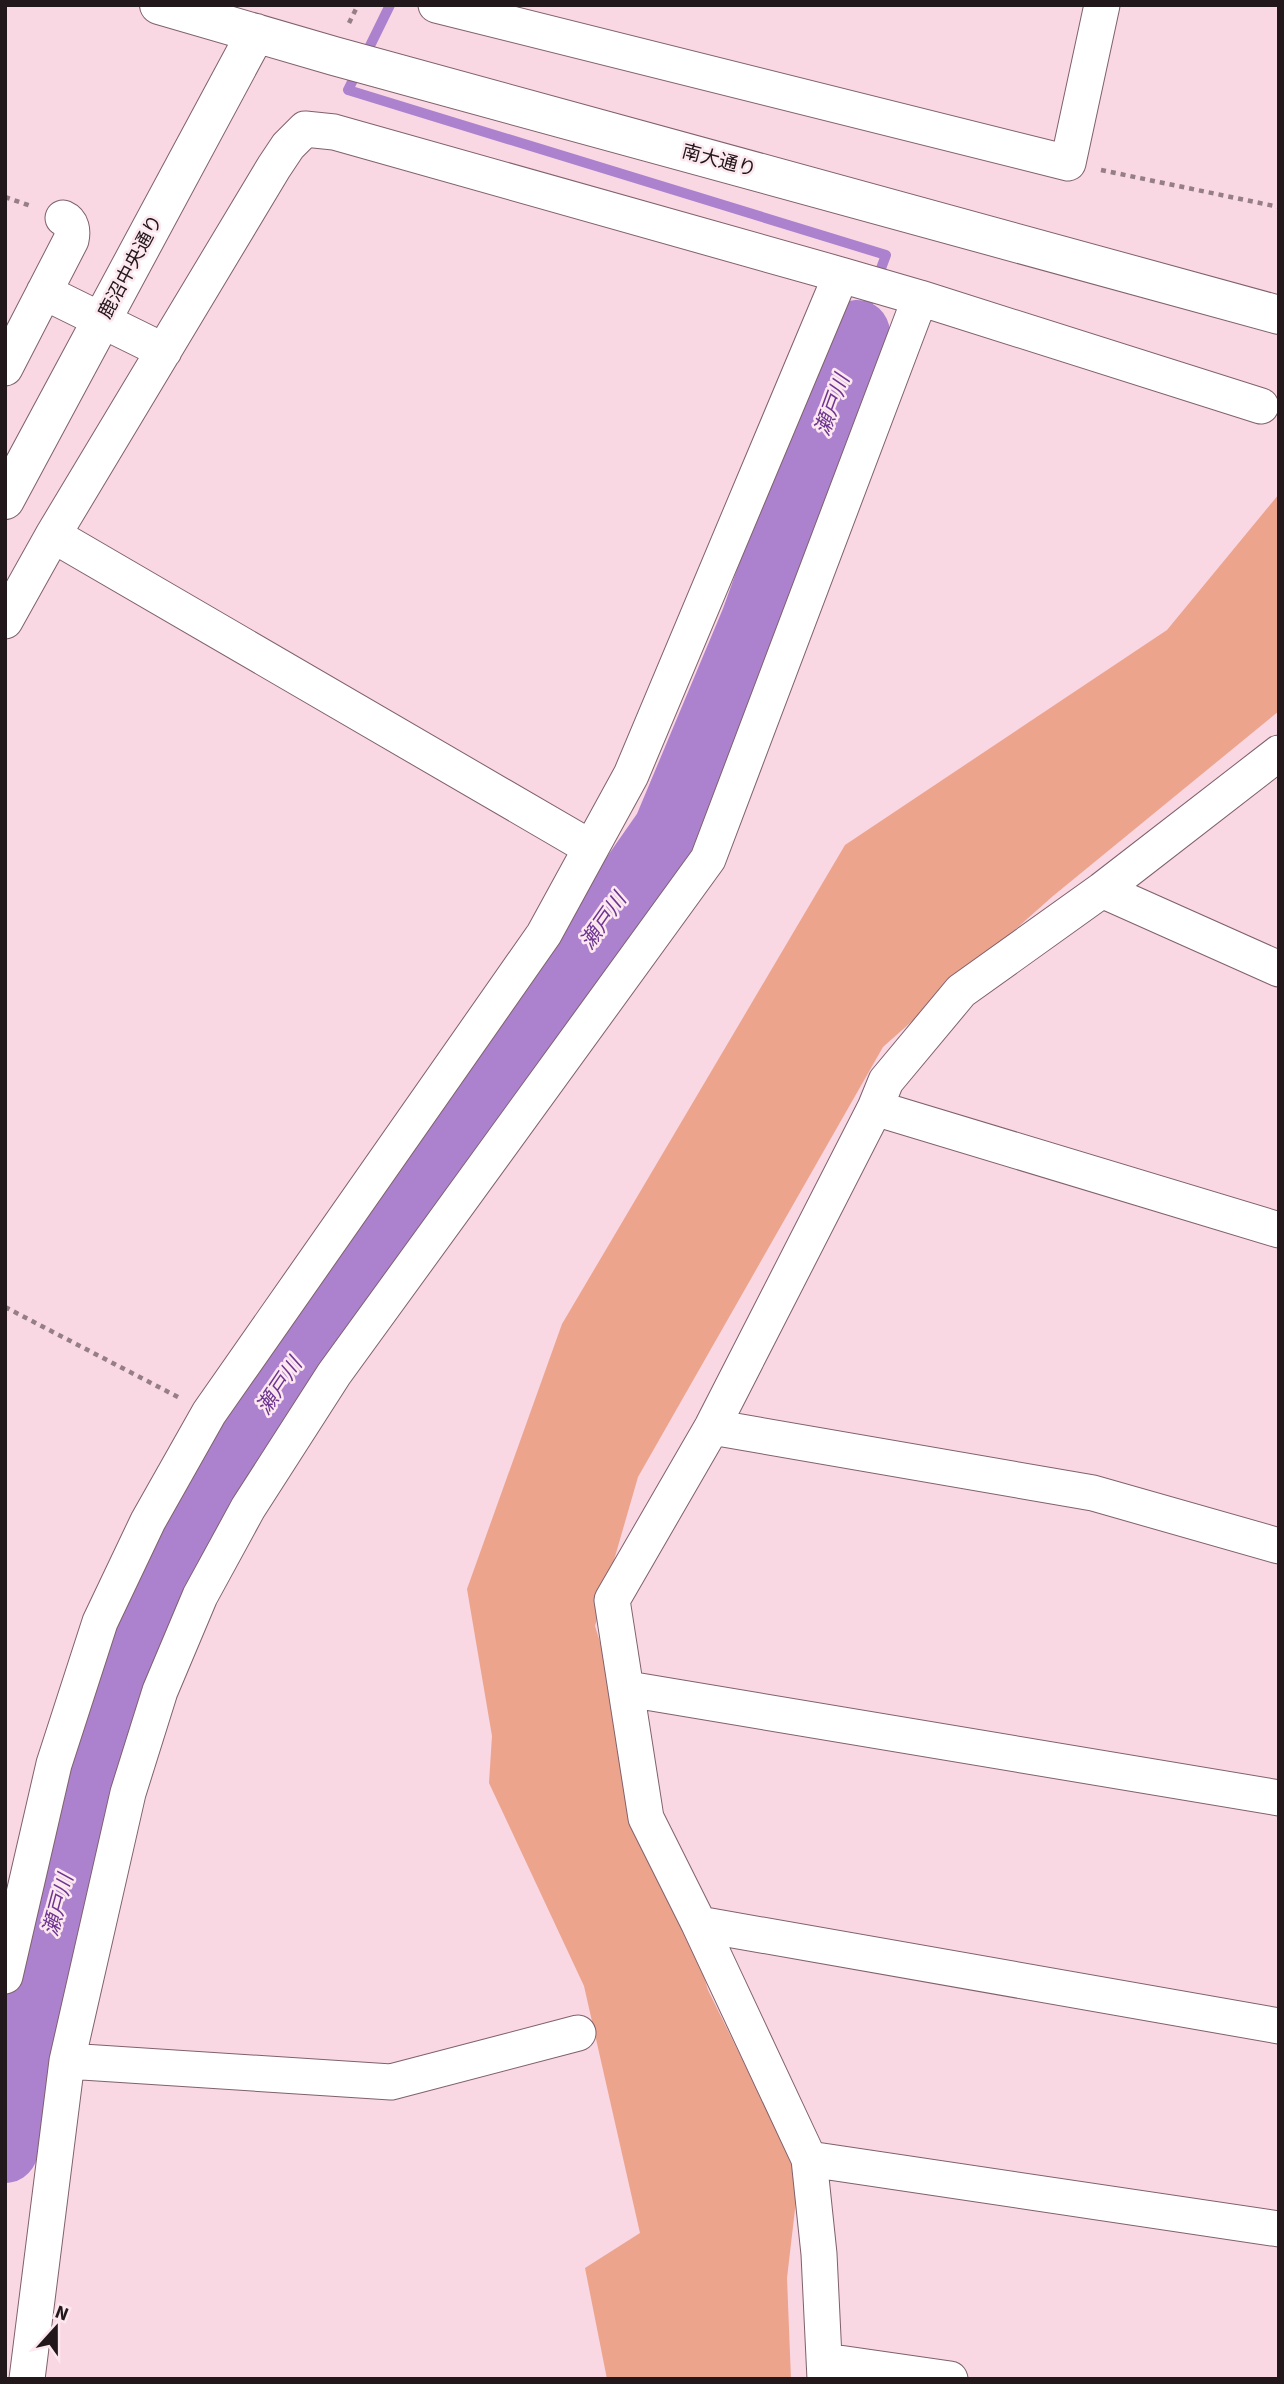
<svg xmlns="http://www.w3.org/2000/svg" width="1284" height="2384" font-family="'Source Sans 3','Noto Sans JP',sans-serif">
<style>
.green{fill:#eca48d}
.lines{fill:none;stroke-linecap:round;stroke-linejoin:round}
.stream{stroke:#ac81ce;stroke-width:10}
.river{stroke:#ac81ce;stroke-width:66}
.street-casing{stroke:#7f616c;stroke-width:37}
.secondary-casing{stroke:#7f616c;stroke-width:40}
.path{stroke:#957e86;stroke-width:4.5;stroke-dasharray:5 5;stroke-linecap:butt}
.street{stroke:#fff;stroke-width:35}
.secondary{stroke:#fff;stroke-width:38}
.labels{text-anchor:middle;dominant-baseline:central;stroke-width:5;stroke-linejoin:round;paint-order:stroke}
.street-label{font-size:19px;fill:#22171b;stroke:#fde8ef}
.water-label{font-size:21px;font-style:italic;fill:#6d3592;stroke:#fde8ef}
</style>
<rect width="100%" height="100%" fill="#f9d7e3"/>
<path class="green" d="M1279,494V711L1053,896L883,1047L638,1477L595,1626L708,1990L799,2175L787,2278L791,2379H607L585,2268L640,2233L584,1986L489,1783L492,1736L467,1589L562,1324L845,845L1167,630Z"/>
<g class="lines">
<path class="stream" d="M365,56L390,5
M358,70L348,90L886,255L857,333"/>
<path class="river" d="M5,2150L39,1979L103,1734L150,1621L263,1406L666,830L754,620L857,333"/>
<defs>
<path id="street" d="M436,5L1068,163L1102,5
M841,275L920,298L1261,406
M44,292L164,351
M5,368L71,240C73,231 72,222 63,218
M53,535L591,848
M5,621L53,535L274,167L288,146L305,129L334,132L841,275L631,775L544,934L209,1413L148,1521L100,1622L54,1764L5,1976
M1102,890L1279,969
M875,1108L1279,1230
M712,1427L1093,1493L1279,1546
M628,1689L1279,1798
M699,1924L1279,2026
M67,2061L391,2082L578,2033
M809,2159L1279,2229
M825,2361L950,2379
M27,2379L67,2061L128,1793L160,1691L200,1596L248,1508L334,1374L708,859L920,298
M825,2379L819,2254L809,2159L699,1924L646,1818L612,1600L712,1427L875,1108L886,1081L961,991L1102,890L1279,753"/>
<path id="secondary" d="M159,5L334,56L1279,315
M5,500L256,33"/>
</defs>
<use href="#street" class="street-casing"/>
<use href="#secondary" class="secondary-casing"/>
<path class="path" d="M349,23L358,5
M1101,170L1279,207
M5,197L31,206
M5,1307L178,1397"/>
<use href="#street" class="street"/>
<use href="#secondary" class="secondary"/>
</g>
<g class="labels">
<g class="street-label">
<text transform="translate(719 161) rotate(15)">南大通り</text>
<text transform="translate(131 267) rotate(-62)">鹿沼中央通り</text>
</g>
<g class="water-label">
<text transform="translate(832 405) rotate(-70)">瀬戸川</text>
<text transform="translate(603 921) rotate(-55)">瀬戸川</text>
<text transform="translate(279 1386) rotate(-56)">瀬戸川</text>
<text transform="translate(58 1905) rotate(-75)">瀬戸川</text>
</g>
</g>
<rect width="1284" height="2384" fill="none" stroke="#22171b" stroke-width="14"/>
<g transform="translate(56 2328) rotate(21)" stroke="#fde8ef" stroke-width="5" paint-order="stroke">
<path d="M0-5L12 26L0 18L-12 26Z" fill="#22171b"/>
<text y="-10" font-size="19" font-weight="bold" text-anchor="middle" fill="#22171b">N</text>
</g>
</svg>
